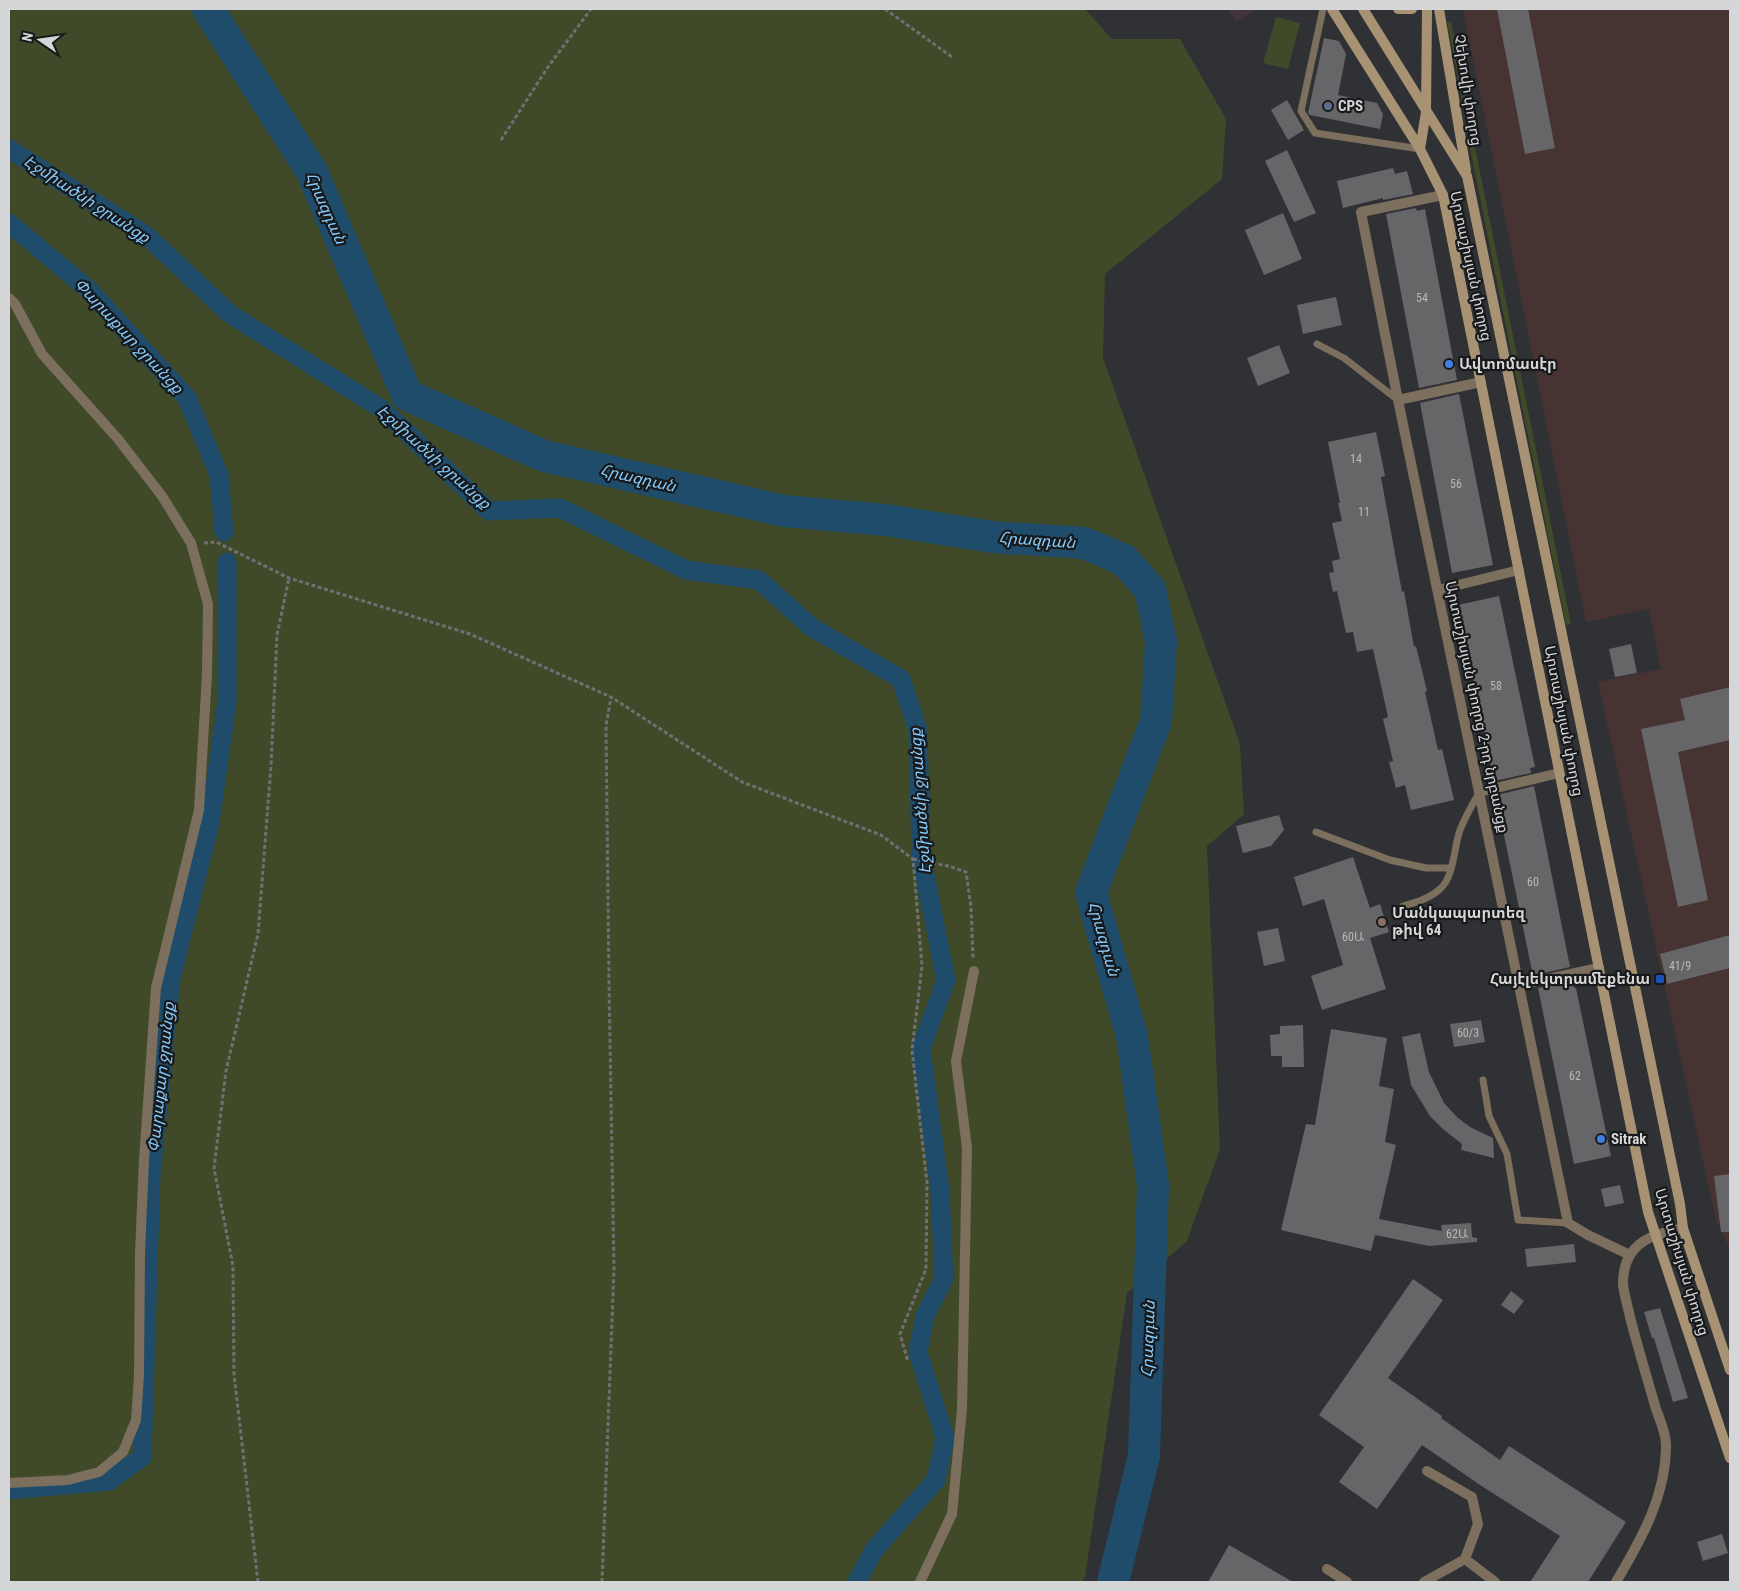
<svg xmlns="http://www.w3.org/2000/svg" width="1739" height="1591" font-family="'Roboto Condensed','Noto Sans Armenian',sans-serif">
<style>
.industrial{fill:#473332}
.education{fill:#44333d}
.green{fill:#404a28}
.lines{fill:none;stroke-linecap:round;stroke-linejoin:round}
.canal{stroke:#1e4c6a;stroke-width:19}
.river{stroke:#1e4c6a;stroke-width:32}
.building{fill:#666568}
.path{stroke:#6f7072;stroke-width:3;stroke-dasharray:4 2.5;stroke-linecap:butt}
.lane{stroke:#7c6f5d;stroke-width:7}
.street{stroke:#7c6f5d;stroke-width:10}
.secondary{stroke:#a79274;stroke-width:10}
.service-dot{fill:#5c6f8a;stroke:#18191b;stroke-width:2}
.shop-dot{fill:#3f7fe0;stroke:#18191b;stroke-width:2}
.education-dot{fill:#8d6e63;stroke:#18191b;stroke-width:2}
.transit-dot{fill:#1a4fb4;stroke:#18191b;stroke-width:2}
.labels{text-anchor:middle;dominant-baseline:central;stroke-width:4.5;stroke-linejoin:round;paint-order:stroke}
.number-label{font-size:12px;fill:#b9babc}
.street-label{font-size:15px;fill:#d5d6d8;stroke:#18191b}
.poi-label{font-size:15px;font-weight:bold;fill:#d5d6d8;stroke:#18191b;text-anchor:start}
.water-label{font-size:16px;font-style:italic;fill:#83cafd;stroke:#18191b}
</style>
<rect width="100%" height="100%" fill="#303134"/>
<path class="industrial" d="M1463,9H1730V1249L1716,1220L1598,682L1661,669L1649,609L1586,622Z"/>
<path class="education" d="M1228,9H1258L1237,21Z"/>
<path class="green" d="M9,9H1085L1112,39H1180L1226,119L1222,179L1105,274L1103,358L1240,744L1244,814L1207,846L1220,1149L1187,1241L1127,1293L1085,1577L1082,1582H9Z
M1276,17L1300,23L1288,69L1263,63Z
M1447,22H1451L1469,112L1465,113Z
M1474,142L1571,624L1566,625L1469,143Z"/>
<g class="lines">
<path class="canal" d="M9,149L146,235L230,314L382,409L489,511L560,508L686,570L759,580L811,627L901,679L918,731L921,856L946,980L921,1049L940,1190L944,1278L925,1316L918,1352L945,1438L936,1480L874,1550L857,1582
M9,223L89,290L187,398L219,475L224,532
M9,1490L109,1481L142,1457L151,1174L171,978L210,823L227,702V562"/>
<path class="river" d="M208,9L312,172L407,395L544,456L784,511L886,520L992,537L1084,543L1124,560L1150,589L1161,641L1156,721L1091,893L1132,1036L1153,1185L1144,1456L1113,1582"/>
</g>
<path class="building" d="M1497,9H1528L1555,148L1525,154Z
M1324,38L1339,41L1346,54L1338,95L1377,103L1383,114L1380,129L1310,115L1308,113Z
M1287,100L1304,130L1288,140L1271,110Z
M1287,150L1316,213L1294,222L1265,161Z
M1393,168L1395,174L1407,171L1413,194L1383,200V198L1343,208L1337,181Z
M1416,208L1417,211L1425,209L1457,380L1419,388L1386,214Z
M1283,213L1302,259L1264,275L1245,230Z
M1336,297L1342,325L1303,334L1297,305Z
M1279,345L1290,373L1258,386L1247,358Z
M1459,394L1493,565L1452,573L1420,403Z
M1376,432L1385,476L1381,477L1402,592L1404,591L1414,647L1416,646L1427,691L1425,692L1438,750L1442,749L1454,800L1411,810L1405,785L1396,788L1389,762L1393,761L1383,719L1388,717L1373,649L1357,652L1353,632L1346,633L1337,591L1333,592L1329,573L1334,572L1332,561L1340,559L1332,523L1342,521L1338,503H1340L1328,442Z
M1499,596L1535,767L1530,768L1531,773L1494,781L1458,605Z
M1631,644L1637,673L1615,677L1609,649Z
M1730,687V740L1678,752L1708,900L1678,907L1641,729L1685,720L1680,699Z
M1534,786L1570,967L1535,975L1534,971H1532L1497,801H1499L1497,795Z
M1279,815L1284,830L1271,846L1243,853L1236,826Z
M1353,857L1370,908L1380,904L1389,932L1370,938L1386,989L1322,1010L1311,976L1343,965L1324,899L1303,906L1294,877Z
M1278,928L1285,961L1264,966L1257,932Z
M1730,935V968L1667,984L1660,954Z
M1573,981L1574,988H1576L1611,1156L1574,1164L1538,988Z
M1481,1020L1485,1042L1454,1047L1450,1024Z
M1303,1025L1304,1067H1282V1056H1271L1270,1035L1280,1034V1026Z
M1331,1029L1387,1038L1379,1086L1394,1089L1385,1142L1396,1145L1379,1219L1442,1231L1441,1225L1471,1223L1472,1237L1477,1238V1242L1429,1246L1375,1235L1371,1251L1281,1230L1306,1124L1315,1125Z
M1420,1033L1429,1072L1444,1103L1457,1117L1470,1127L1493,1138L1494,1158L1461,1150L1462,1144L1444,1130L1430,1116L1411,1085L1402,1037Z
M1730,1174V1232H1721L1714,1176Z
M1620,1185L1624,1203L1605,1207L1601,1189Z
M1574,1244L1576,1262L1527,1267L1525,1249Z
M1413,1279L1443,1300L1388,1378L1442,1416L1441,1418L1500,1460L1509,1446L1626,1522L1588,1582H1530L1560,1536L1480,1485L1422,1445L1377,1509L1339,1482L1364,1447L1319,1415Z
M1511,1291L1524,1301L1514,1314L1501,1305Z
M1660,1308L1688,1398L1673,1402L1654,1338H1652L1644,1312Z
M1722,1534L1728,1553L1703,1561L1697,1542Z
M1229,1545L1293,1582H1208Z"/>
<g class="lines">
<path class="path" d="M885,9L952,57
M501,140L548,67L591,9
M204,543L216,542L289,578L470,634L611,697L742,782L881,835L913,859L922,966L912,1050L927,1183L926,1269L900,1334L908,1362
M913,859L948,866L966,872L971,907L973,958
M258,1582L234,1374L233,1266L214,1168L226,1071L258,934L271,766L277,635L289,578
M602,1582L614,1269L609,984L606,726L611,697"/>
<path class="lane" d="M1323,9L1301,111L1315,133L1420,149
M1317,344L1344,358L1398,400
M1316,832L1390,860L1426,868H1450
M1403,906C1417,902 1431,898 1441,888C1454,876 1454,847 1460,830C1465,817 1472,805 1479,793
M1483,1080L1489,1116L1507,1154L1518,1220L1568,1223"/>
<path class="street" d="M1443,195L1361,212L1398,400L1568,1223L1588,1235L1630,1255
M9,298L15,304L42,354L118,439L162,496L191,543L208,604L207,674L199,810L156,988L144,1160L140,1253L139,1376L136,1420L123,1452L99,1472L68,1480L9,1483
M1398,400L1481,382
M1438,590L1519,570
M1479,792L1559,773
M1519,985L1599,968
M1427,1471L1472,1497L1478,1524L1465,1559L1495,1582
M1327,1569L1347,1582
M920,1582L952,1514L962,1409L967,1148L956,1061L974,971
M1424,1582L1465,1559
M1616,1582C1641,1540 1666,1496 1666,1445C1666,1433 1660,1420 1656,1409C1647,1378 1638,1348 1630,1317C1628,1307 1624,1295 1623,1284C1623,1275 1625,1263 1630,1255C1642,1236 1663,1233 1683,1228"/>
<path class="secondary" d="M1332,9L1420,149L1443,195L1648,1212L1730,1458
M1363,9L1467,176L1680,1204L1683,1228L1730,1370
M1398,9H1412
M1439,9L1466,170
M1420,149L1426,112L1427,9"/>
</g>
<circle class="service-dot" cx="1328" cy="106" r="5"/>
<g class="shop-dot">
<circle cx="1449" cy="364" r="5"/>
<circle cx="1601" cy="1139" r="5"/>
</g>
<circle class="education-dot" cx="1382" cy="922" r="5"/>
<rect class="transit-dot" x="1655" y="974" width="10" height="10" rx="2.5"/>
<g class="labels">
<g class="number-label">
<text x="1422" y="298">54</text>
<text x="1356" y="459">14</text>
<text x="1456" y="484">56</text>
<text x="1364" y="512">11</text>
<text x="1496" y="686">58</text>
<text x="1533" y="882">60</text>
<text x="1353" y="937">60Ա</text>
<text x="1680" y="966">41/9</text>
<text x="1468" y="1033">60/3</text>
<text x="1575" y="1076">62</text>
<text x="1457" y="1234">62Ա</text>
</g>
<g class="street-label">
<text transform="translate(1468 90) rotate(81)">Չեխովի փողոց</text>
<text transform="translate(1471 266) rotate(78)">Արտաշիսյան փողոց</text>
<text transform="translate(1477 707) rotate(78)">Արտաշիսյան փողոց 2-րդ նրբանցք</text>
<text transform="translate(1564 721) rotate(79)">Արտաշիսյան փողոց</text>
<text transform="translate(1682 1262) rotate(73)">Արտաշիսյան փողոց</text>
</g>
<g class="poi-label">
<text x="1338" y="106">CPS</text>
<text x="1459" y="364">Ավտոմասէր</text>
<text x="1392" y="913">Մանկապարտեզ<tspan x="1392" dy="17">թիվ 64</tspan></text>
<text x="1650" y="979" text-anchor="end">Հայէլեկտրամեքենա</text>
<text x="1611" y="1139">Sitrak</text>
</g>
<g class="water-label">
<text transform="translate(87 199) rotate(33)">Էջմիածնի ջրանցք</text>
<text transform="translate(326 208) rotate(66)">Հրազդան</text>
<text transform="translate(129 336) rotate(47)">Փարաքար ջրանցք</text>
<text transform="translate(434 457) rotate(42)">Էջմիածնի ջրանցք</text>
<text transform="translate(638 478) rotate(13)">Հրազդան</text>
<text transform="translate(1037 540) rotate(4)">Հրազդան</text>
<text transform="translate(920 801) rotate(-94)">Էջմիածնի ջրանցք</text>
<text transform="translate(1104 939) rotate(74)">Հրազդան</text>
<text transform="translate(161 1077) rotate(-84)">Փարաքար ջրանցք</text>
<text transform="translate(1148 1339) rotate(-88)">Հրազդան</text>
</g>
</g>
<rect width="1739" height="1591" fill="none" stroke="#d5d6d8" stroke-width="20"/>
<g transform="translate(40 40) rotate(283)" stroke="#18191b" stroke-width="4" paint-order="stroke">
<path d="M0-4L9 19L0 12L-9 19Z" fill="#d5d6d8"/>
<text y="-8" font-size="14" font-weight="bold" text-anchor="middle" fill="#d5d6d8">N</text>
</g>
</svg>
